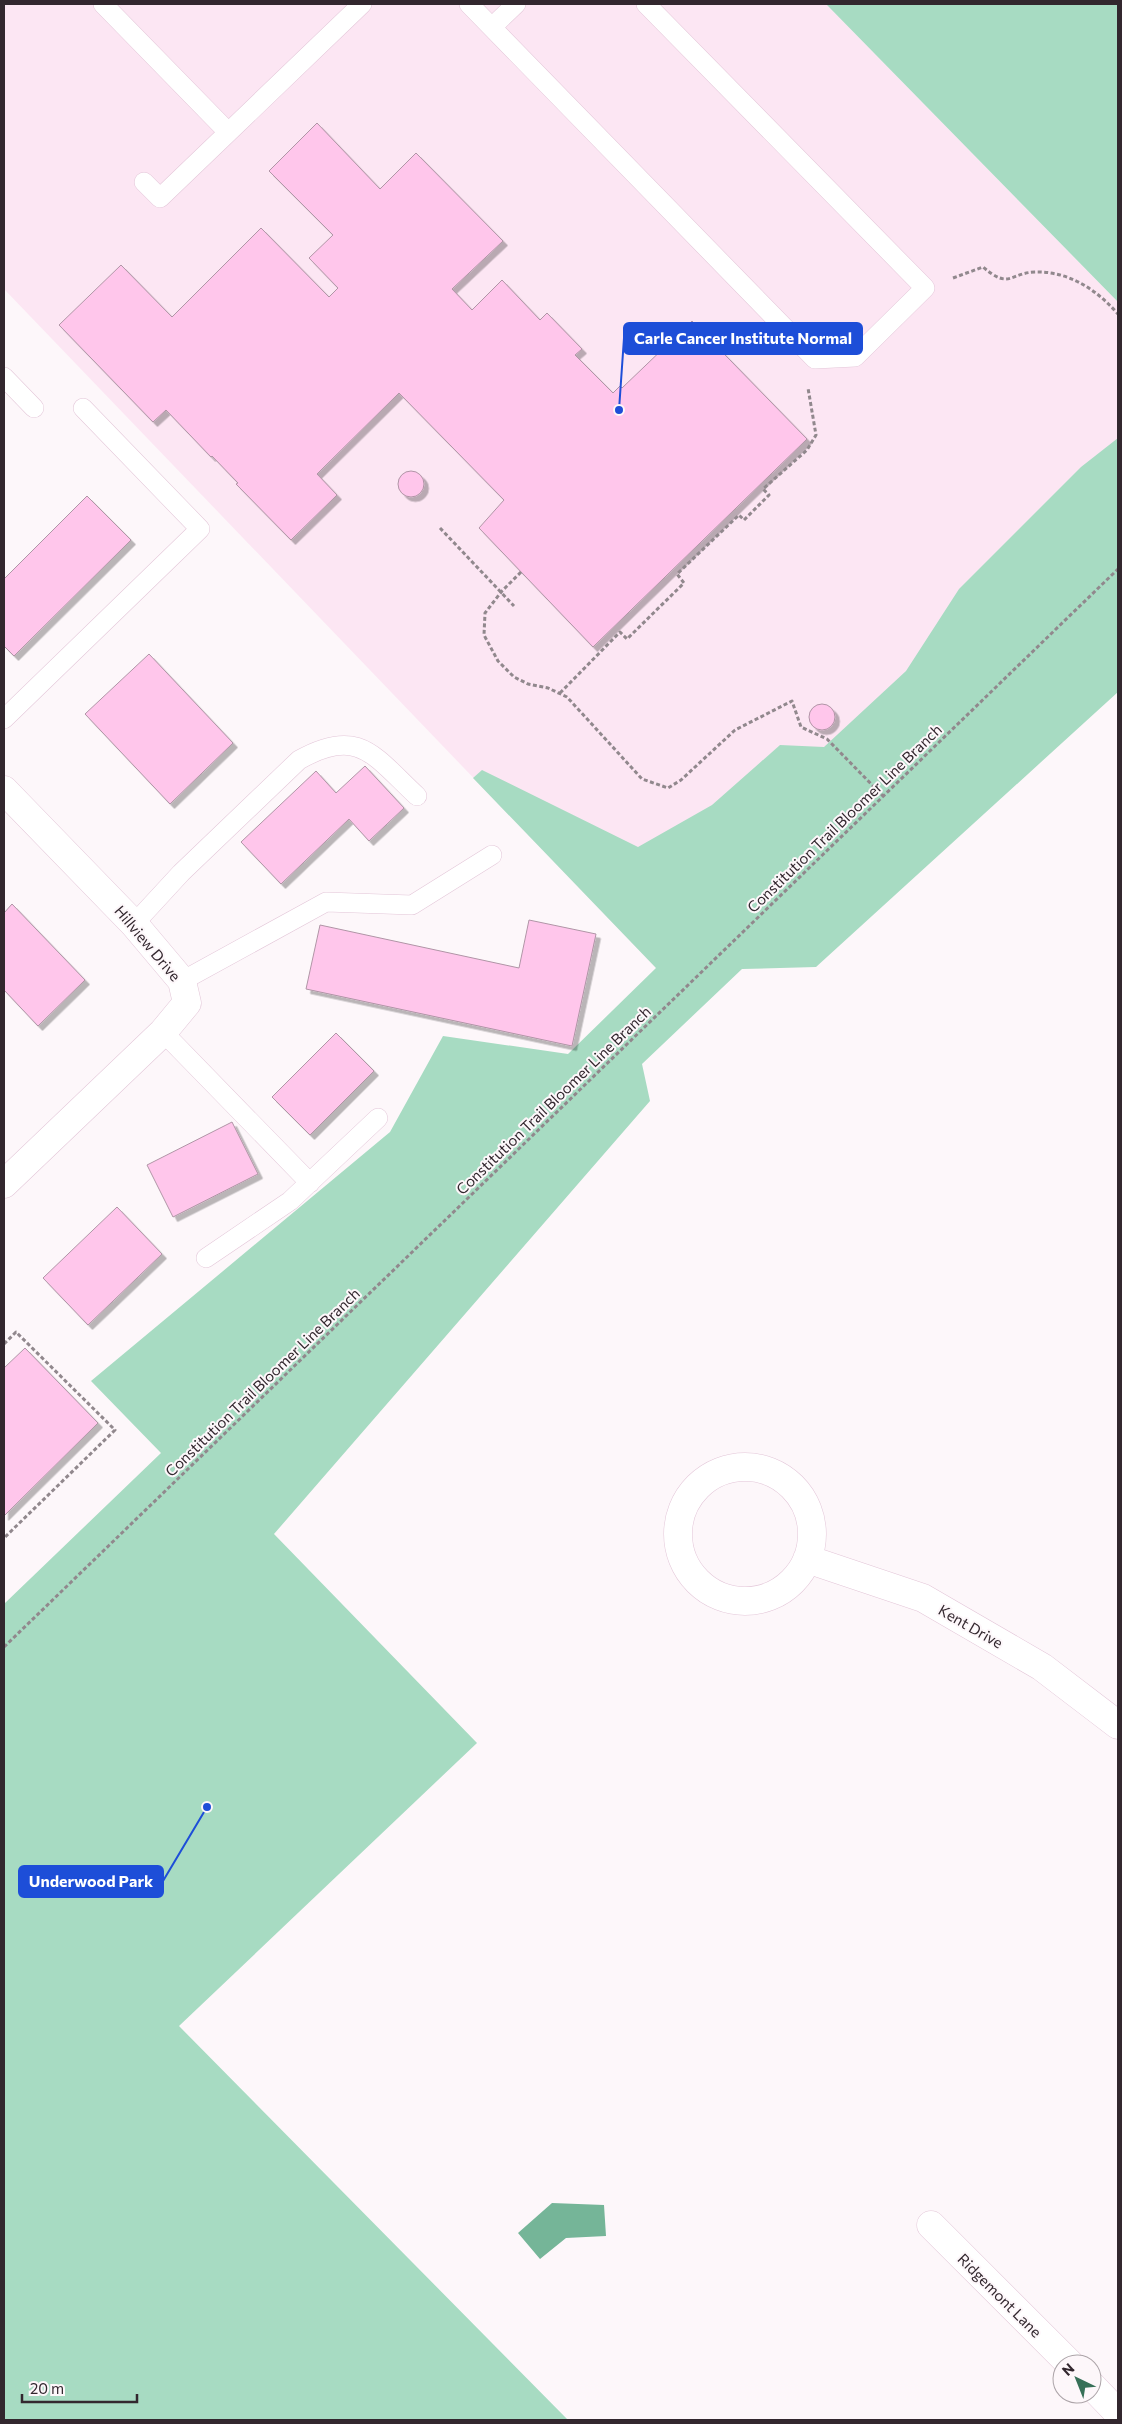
<svg xmlns="http://www.w3.org/2000/svg" width="1122" height="2424" font-family="Commissioner,sans-serif">
<style>
.built{fill:#fce6f3}
.green{fill:#a7dbc2}
.water{fill:#75b598}
.building{fill:#ffc6eb;stroke:#b095a6;filter:url(#shadow)}
.lines{fill:none;stroke-linecap:round;stroke-linejoin:round}
.service-casing{stroke:#e3c6d8;stroke-width:20}
.minor-casing{stroke:#e3c6d8;stroke-width:29}
.path{stroke:#91888d;stroke-width:3;stroke-dasharray:4 2.5;stroke-linecap:butt}
.service{stroke:#fff;stroke-width:19}
.minor{stroke:#fff;stroke-width:28}
.labels{text-anchor:middle;dominant-baseline:central;stroke-width:4;stroke-linejoin:round;paint-order:stroke}
.street-label{font-size:15px;fill:#32272e;stroke:#fdf7fa}
.leader{fill:none;stroke:#1d4ed8;stroke-width:2}
.callout-dot{fill:#1d4ed8;stroke:#fdf7fa;stroke-width:2}
.callout{fill:#1d4ed8;stroke:#1d4ed8;stroke-width:2}
.callout-label{font-size:16px;text-anchor:middle;font-weight:bold;fill:#fff}
</style>
<defs>
<filter id="shadow"><feDropShadow dx="4.5" dy="4.5" stdDeviation="0" flood-color="#0004"/></filter>
</defs>
<rect width="100%" height="100%" fill="#fdf7fa"/>
<path class="built" d="M4,4H826L1118,302V518L656,968L4,289Z"/>
<path class="green" d="M826,4H1118V302Z
M1118,438V692L816,967L742,969L642,1064L650,1101L274,1534L477,1743L179,2026L568,2420H4V1604L161,1453L91,1381L390,1132L443,1036L568,1054L656,968L473,778L482,770L638,847L712,805L780,745L824,747L906,671L959,589L1081,467Z"/>
<path class="water" d="M552,2203L604,2205L606,2236L566,2238L540,2259L518,2233Z"/>
<path class="building" d="M317,123L380,189L416,153L503,241L452,289L472,310L502,280L540,320L547,313L582,349L575,355L613,393L620,386L622,388L692,321L807,439L593,647L479,528L504,500L399,393L317,474L337,495L291,540L236,484L238,483L212,456L211,457L166,410L153,422L59,325L121,265L172,317L261,228L329,297L338,288L309,258L333,235L269,171Z
M398 484a13 13 0 1 1 26 0a13 13 0 1 1-26 0Z
M87,496L131,540L14,656L4,646V579Z
M149,654L233,743L170,804L85,714Z
M809 717a13 13 0 1 1 26 0a13 13 0 1 1-26 0Z
M365,766L404,808L369,841L349,819L281,884L241,842L316,771L336,793Z
M12,904L85,980L38,1026L4,990V913Z
M529,920L596,934L572,1046L306,989L320,925L519,968Z
M336,1033L374,1071L310,1135L272,1097Z
M232,1122L258,1174L173,1217L147,1165Z
M117,1207L162,1254L88,1325L43,1278Z
M25,1348L98,1423L4,1516V1368Z"/>
<g class="lines">
<defs>
<path id="service" d="M103,4L228,132
M469,4L815,359L855,357L925,288L646,4
M492,27L516,4
M144,182L160,198L362,4
M4,377L34,408
M4,719L200,529L83,408
M134,924L181,873L299,760C359,726 374,756 417,796
M182,981L326,902L412,905L492,855
M163,1032L310,1183
M206,1258L290,1201L378,1118"/>
<path id="minor" d="M4,790L134,924L182,981L187,1003L163,1032L4,1184
M678 1534a67 67 0 1 1 134 0a67 67 0 1 1-134 0Z
M807,1559L923,1598L1042,1667L1118,1725
M931,2225L1070,2364
M1092,2386L1118,2413"/>
</defs>
<use href="#service" class="service-casing"/>
<use href="#minor" class="minor-casing"/>
<path class="path" d="M953,278L983,267C1010,290 1009,273 1035,272C1069,271 1097,290 1118,314
M440,528L514,606
M521,572L502,591L485,613L484,635L498,661L514,677L528,684L548,688L567,697L642,779L668,788L681,780L735,730L792,701L801,727L827,739L883,796
M560,693L620,632L627,639L684,583L677,574L739,515L744,520L769,495L763,489L807,450L816,435L808,388
M4,1344L16,1332L115,1430L4,1538
M4,1647L1118,569"/>
<use href="#service" class="service"/>
<use href="#minor" class="minor"/>
</g>
<g class="labels">
<g class="street-label">
<text transform="translate(844 818) rotate(-44)">Constitution Trail Bloomer Line Branch</text>
<text transform="translate(148 943) rotate(50)">Hillview Drive</text>
<text transform="translate(553 1100) rotate(-44)">Constitution Trail Bloomer Line Branch</text>
<text transform="translate(262 1382) rotate(-44)">Constitution Trail Bloomer Line Branch</text>
<text transform="translate(971 1626) rotate(30)">Kent Drive</text>
<text transform="translate(1000 2295) rotate(45)">Ridgemont Lane</text>
</g>
</g>
<path class="leader" d="M619 410L624 338M207 1807L163 1881"/>
<g class="callout-dot">
<circle cx="619" cy="410" r="5"/>
<circle cx="207" cy="1807" r="5"/>
</g>
<g class="callout">
<rect x="624" y="323" width="238" height="31" rx="5"/>
<rect x="19" y="1866" width="144" height="31" rx="5"/>
</g>
<g class="callout-label">
<text x="743" y="344">Carle Cancer Institute Normal</text>
<text x="91" y="1887">Underwood Park</text>
</g>
<rect width="1122" height="2424" fill="none" stroke="#32272e" stroke-width="10"/>
<g transform="translate(1077 2379) rotate(317)"><circle r="24" fill="#fdf7fa" stroke="#aca4a8"/>
<path d="M0-4L9 19L0 12L-9 19Z" fill="#377058"/>
<text y="-8" font-size="14" font-weight="bold" text-anchor="middle" fill="#32272e">N</text>
</g>
<path d="M22 2394v8h115v-8" fill="none" stroke="#32272e" stroke-width="2.5"/>
<text x="30" y="2394" font-size="15" fill="#32272e" stroke="#fdf7fa" stroke-width="4" paint-order="stroke">20 m</text>
</svg>
